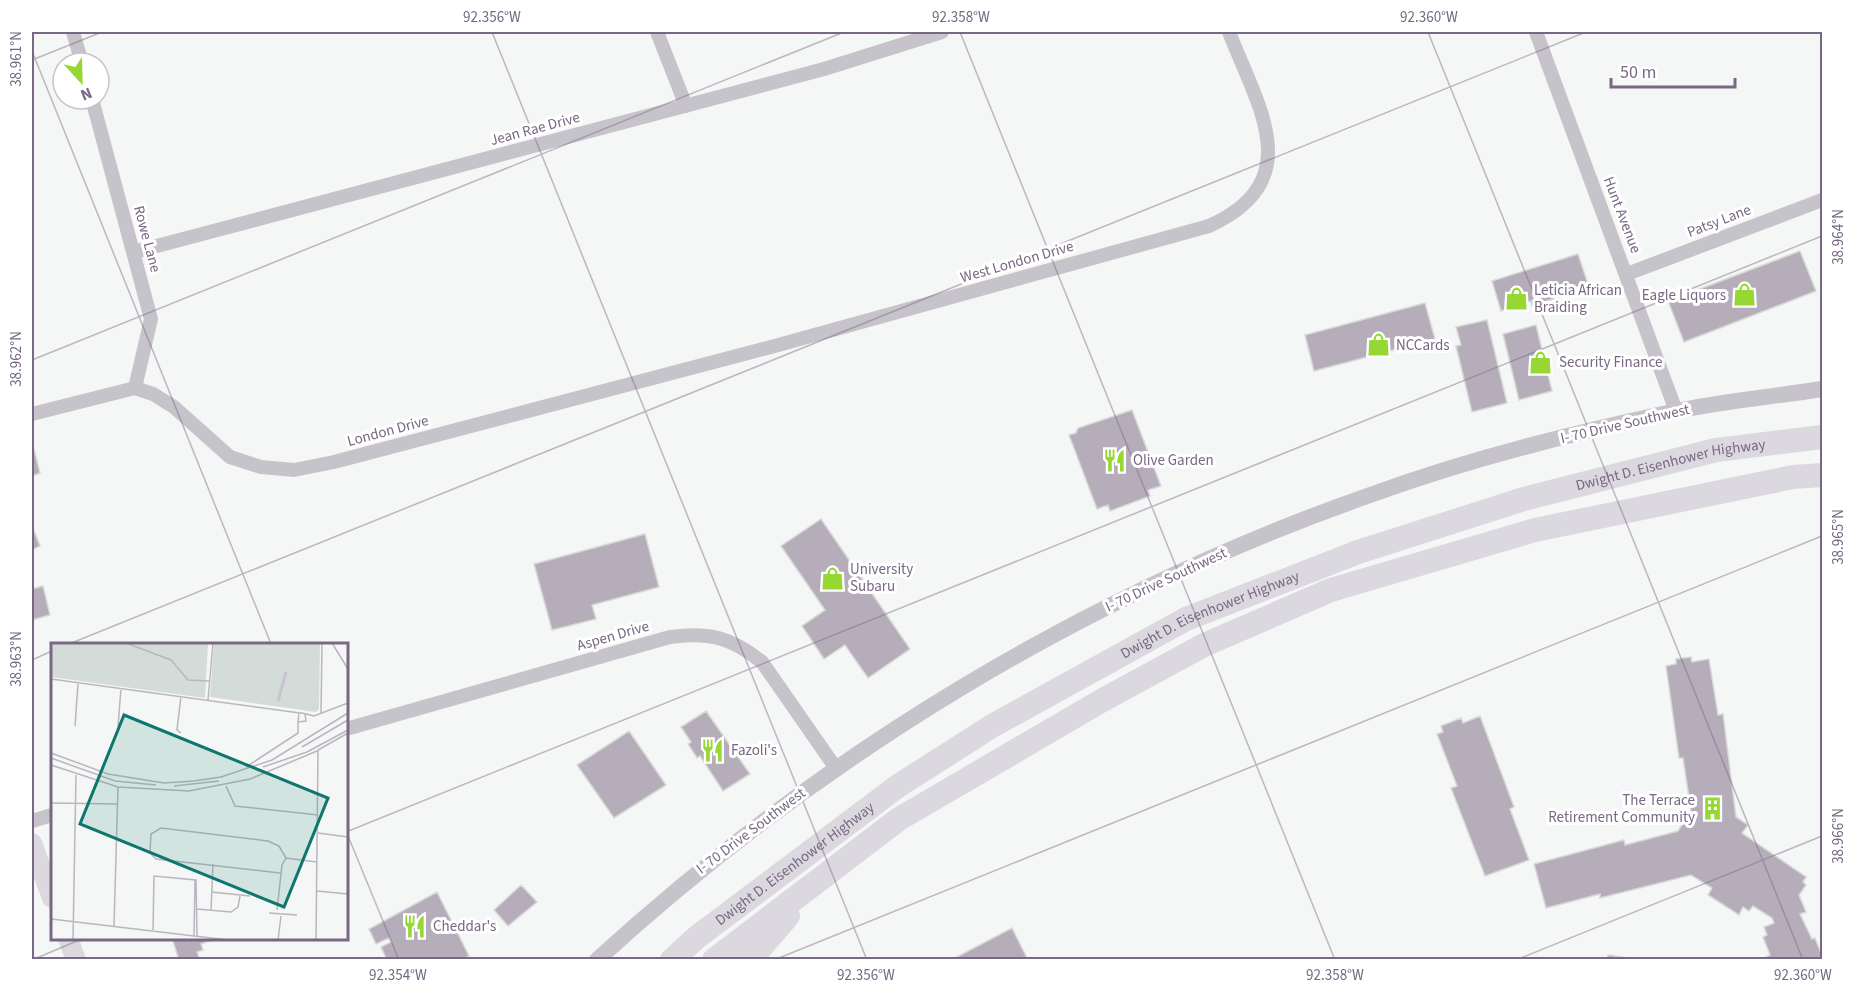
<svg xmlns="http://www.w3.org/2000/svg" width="1854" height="991" font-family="'Source Sans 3',sans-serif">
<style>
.building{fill:#b5aeba;stroke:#d7d9d7;stroke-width:1.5}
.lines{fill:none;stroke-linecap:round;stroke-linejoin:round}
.minor{stroke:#c7c3ca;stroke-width:14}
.tertiary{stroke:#c7c3ca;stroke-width:16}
.secondary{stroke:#dcd8df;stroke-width:20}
.motorway{stroke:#dcd8df;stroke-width:24}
.ticks{fill:none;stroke:#786883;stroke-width:1.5;stroke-opacity:0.45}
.labels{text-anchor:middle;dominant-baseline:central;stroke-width:6;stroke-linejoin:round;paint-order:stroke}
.street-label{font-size:15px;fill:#786883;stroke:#fff}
.poi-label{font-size:15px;fill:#786883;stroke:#fff;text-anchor:start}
.inset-river{fill:none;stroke:#c8c3cf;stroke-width:3}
.inset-road{fill:none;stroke:#bbb5c0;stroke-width:1.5}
.view{fill:#0f766e;fill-opacity:0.15;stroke:#0f766e;stroke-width:3}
.inset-edge{fill:none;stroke:#786883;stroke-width:3}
.neatline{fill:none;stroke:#786883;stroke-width:2}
.ticks-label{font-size:15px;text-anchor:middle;fill:#786883}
</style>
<rect width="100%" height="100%" fill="#f4f7f5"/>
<path class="building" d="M1800,251L1816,291L1684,342L1668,301Z
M1578,254L1588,284L1557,293L1559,297L1532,306L1531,301L1501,311L1492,281Z
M1425,303L1435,339L1314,371L1305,335Z
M1487,320L1507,403L1472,412L1456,346L1461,345L1456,327Z
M1536,325L1552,391L1519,400L1503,334Z
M1132,410L1161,486L1148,490L1150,496L1110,511L1108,505L1097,509L1069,435L1076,433L1078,428Z
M34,449L40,473L32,476V450Z
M821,519L910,649L868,678L845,645L824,659L802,626L825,610L781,546Z
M32,526L40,546L32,550Z
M645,534L659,587L592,605L596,619L552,630L534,564Z
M43,586L50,615L32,620V589Z
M1691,657L1692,662L1709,659L1718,715L1723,714L1736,817L1748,825L1742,833L1806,877L1803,882L1806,885L1799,895L1806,912L1800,914L1812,939L1815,938L1822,956L1819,960H1767L1766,957L1770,955L1763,937L1767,935L1764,927L1774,923L1772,918L1753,906L1749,911L1743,907L1739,915L1708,895L1712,888L1691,875L1600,898V894L1546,908L1534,864L1624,840L1625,845L1678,831L1691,811L1683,758H1679L1666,666L1676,664V659Z
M706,711L750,774L723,791L700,756L697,758L688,744L691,742L681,727Z
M1480,716L1514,807L1510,809L1529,860L1485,876L1451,788L1457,786L1437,734L1443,732L1441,726L1461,718L1463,723Z
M629,731L666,785L614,818L577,765Z
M521,885L537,902L508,926L494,910Z
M437,892L469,956L462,960H387L381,947L391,942L389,938L376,944L369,929Z
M1012,928L1028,960H951Z
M172,938H215V939L201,944L203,950L197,952L200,960H179Z
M1608,955L1634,959V960H1607Z"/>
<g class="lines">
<path class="minor" d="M73,32L82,63
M657,32L686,106
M1536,32L1676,411
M92,99L151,319L135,388
M134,252L824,69L942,32
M1627,274L1822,200
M32,414L135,388L153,394L174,407L230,457L261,467L294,470L334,462L771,347L1209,226C1309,181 1258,107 1229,32
M346,729L670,637C709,632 731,637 762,662L835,767
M32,821L52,815"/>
<path class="tertiary" d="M597,960C821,755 1086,594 1373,494C1470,459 1572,433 1672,412C1721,401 1773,397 1822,389"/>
<path class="secondary" d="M32,843L52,898
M68,938L76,960"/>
<g class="motorway">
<path id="s1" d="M672,960L697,937L898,786L992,726L1186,619L1358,552L1524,499L1716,450L1822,437"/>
<path d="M714,960L899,819L1101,701L1204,645L1331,590L1535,530L1793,477L1822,475"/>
<path d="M750,960L788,916"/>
</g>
</g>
<path class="ticks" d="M492,32L867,960M960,32L1335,960M1428,32L1803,960M32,51L271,644M32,60L102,32M32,360L844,32M69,644L1586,32M32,660L52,651M346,831L399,960M346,832L1822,236M32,960L84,938M774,960L1822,536M1516,960L1822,836"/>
<defs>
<symbol id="shop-bare" viewBox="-9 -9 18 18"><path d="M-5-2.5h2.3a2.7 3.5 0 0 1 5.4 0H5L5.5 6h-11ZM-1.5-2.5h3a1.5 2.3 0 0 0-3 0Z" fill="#97d734" stroke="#fff" stroke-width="2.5" paint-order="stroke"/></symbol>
<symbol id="restaurant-bare" viewBox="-9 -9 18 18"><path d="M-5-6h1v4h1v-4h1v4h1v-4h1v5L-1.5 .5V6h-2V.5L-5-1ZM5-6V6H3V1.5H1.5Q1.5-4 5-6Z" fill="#97d734" stroke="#fff" stroke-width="2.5" paint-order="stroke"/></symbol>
<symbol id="building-bare" viewBox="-9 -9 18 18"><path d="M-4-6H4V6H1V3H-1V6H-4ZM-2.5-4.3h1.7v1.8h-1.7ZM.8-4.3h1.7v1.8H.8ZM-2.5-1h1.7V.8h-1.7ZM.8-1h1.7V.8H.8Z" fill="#97d734" stroke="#fff" stroke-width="2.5" paint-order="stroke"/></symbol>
</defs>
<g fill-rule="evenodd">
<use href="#shop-bare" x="1728" y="278" width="33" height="33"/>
<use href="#shop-bare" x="1500" y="282" width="33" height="33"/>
<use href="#shop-bare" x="1362" y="328" width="33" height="33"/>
<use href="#shop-bare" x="1524" y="346" width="33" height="33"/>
<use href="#restaurant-bare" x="1098" y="444" width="33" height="33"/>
<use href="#shop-bare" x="816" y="562" width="33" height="33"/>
<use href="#restaurant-bare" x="696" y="734" width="33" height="33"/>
<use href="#building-bare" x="1696" y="792" width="33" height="33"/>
<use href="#restaurant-bare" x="398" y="910" width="33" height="33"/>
</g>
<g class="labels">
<g class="street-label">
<text transform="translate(535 129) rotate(-15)">Jean Rae Drive</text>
<text transform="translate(1622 215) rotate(69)">Hunt Avenue</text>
<text transform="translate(1719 221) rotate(-21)">Patsy Lane</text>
<text transform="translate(147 239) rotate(75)">Rowe Lane</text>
<text transform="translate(1017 262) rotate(-16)">West London Drive</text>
<text transform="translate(1625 424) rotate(-13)">I- 70 Drive Southwest</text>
<text transform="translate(388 431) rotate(-15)">London Drive</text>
<text stroke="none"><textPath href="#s1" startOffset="1128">Dwight D. Eisenhower Highway</textPath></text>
<text transform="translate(1166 580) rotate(-25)">I- 70 Drive Southwest</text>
<text stroke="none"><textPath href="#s1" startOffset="642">Dwight D. Eisenhower Highway</textPath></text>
<text transform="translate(613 636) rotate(-16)">Aspen Drive</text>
<text transform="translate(751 831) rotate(-37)">I- 70 Drive Southwest</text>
<text stroke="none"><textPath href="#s1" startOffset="156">Dwight D. Eisenhower Highway</textPath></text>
</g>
<g class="poi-label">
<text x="1534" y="290">Leticia African<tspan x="1534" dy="17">Braiding</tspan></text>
<text x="1726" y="295" text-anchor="end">Eagle Liquors</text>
<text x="1396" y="345">NCCards</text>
<text x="1559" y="362">Security Finance</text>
<text x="1133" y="460">Olive Garden</text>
<text x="850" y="569">University<tspan x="850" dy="17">Subaru</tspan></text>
<text x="731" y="750">Fazoli's</text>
<text x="1695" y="800" text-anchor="end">The Terrace<tspan x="1695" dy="17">Retirement Community</tspan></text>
<text x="433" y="926">Cheddar's</text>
</g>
</g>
<g transform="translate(51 643)">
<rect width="297" height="297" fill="#f4f7f5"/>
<path d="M0,0H157L154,55L0,34ZM163,0H269L268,66L265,69L159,54Z" fill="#d4dcda"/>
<path class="inset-river" d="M227,58L235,29"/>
<path class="inset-road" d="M75,0L120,17L137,37L159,38M281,0L297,26M0,36L249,70M130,53L126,87L130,90M157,57L162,0M270,70L271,0M254,71L255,78L247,79L248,70H251L263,73L297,60M24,83L27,41M67,84L70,45M251,104L297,77M0,110L57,131L113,140L143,138L170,134L221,117L297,70M0,115L64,138L105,142M0,122L67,144L138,148L199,136L266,108M195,124L247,90V79M212,124L256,109L297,87M123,143L168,138M175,143L184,163L267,172M0,160L66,161M267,190L297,194M229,230L105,216L99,210L100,191L110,185L217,198L228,203L235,215L266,219M266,248L297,251M160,249L199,253M146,266L180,269L187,264L189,253M160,267L162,221M226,267L231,222L235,215M218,270L246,272M0,276L177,297M63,283L67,144M102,287L103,233L145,237L146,293M143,292L144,237M22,297L25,132M227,297L230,273M265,297L267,107L297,90"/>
<path class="view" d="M73,72L277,155L233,264L29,181Z"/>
<rect width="297" height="297" class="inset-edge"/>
</g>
<rect width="1854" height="991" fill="none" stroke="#ffffff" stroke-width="66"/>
<g transform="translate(81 81) rotate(158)"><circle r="28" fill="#ffffff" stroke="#c9c3cd" stroke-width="1.5"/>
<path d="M0-4.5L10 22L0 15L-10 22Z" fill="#97d734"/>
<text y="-9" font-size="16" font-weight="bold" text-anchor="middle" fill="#786883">N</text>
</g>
<path d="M1611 78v9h124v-9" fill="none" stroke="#786883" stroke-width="3"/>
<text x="1620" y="78" font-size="18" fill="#786883" stroke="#ffffff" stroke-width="4.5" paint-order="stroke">50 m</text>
<rect x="33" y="33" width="1788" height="925" class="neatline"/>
<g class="ticks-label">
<text x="492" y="22">92.356°W</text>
<text x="961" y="22">92.358°W</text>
<text x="1429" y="22">92.360°W</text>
<text transform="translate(16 59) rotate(-90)" y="5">38.961°N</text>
<text transform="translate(1838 237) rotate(-90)" y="5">38.964°N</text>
<text transform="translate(16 359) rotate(-90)" y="5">38.962°N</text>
<text transform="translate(1838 537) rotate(-90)" y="5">38.965°N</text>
<text transform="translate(16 659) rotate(-90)" y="5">38.963°N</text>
<text transform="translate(1838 836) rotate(-90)" y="5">38.966°N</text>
<text x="398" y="980">92.354°W</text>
<text x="866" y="980">92.356°W</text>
<text x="1335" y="980">92.358°W</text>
<text x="1803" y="980">92.360°W</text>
</g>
</svg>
